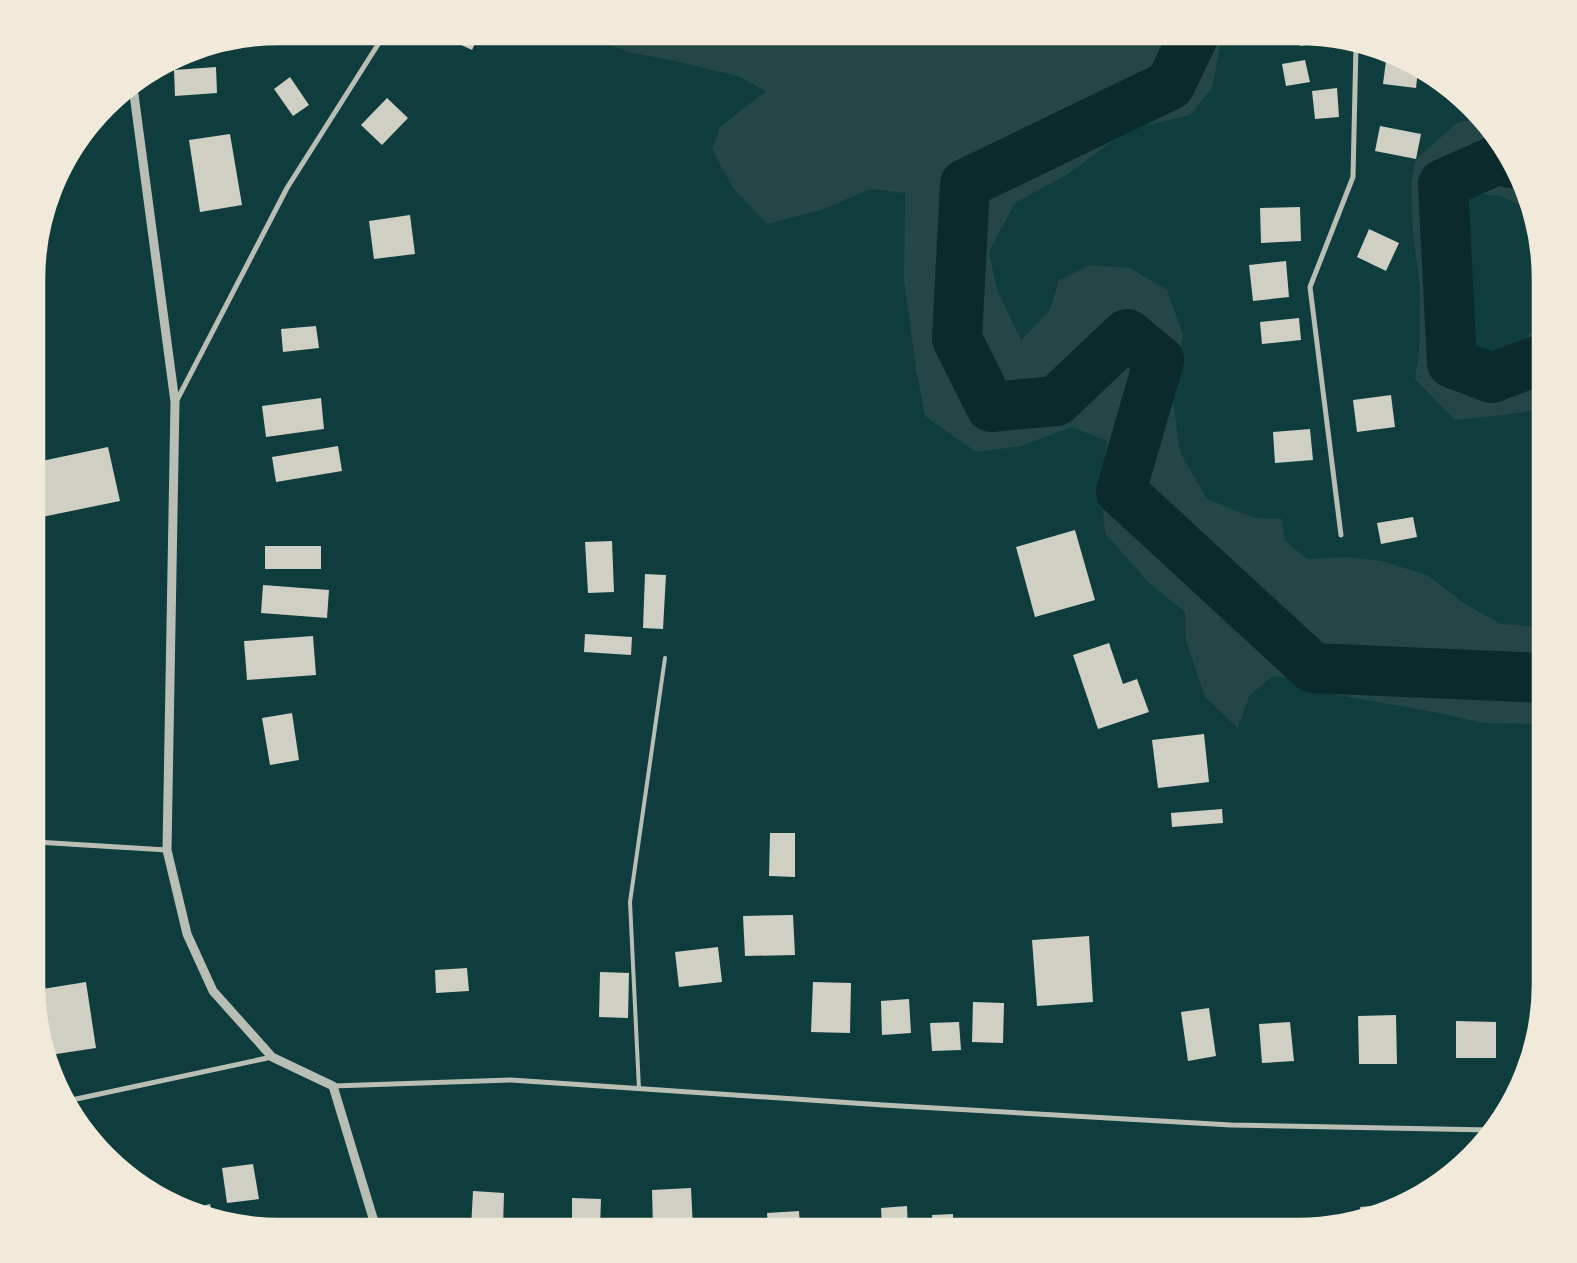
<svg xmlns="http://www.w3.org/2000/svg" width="1577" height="1263" font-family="'Nunito Sans',sans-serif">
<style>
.green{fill:#244646}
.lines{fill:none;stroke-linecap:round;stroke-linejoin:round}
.river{stroke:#0a2a2b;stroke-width:50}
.building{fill:#cfcfc3}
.service{stroke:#b8beb3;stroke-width:4}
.minor{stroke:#b8beb3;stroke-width:5}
.tertiary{stroke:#b8beb3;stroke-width:9}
.rim{fill:none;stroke:#f1e9da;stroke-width:2.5}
</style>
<rect width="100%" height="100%" fill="#0f3d3e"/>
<path class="green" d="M586,35H1222L1212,88L1190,115L1139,127L1110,143L1071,172L1015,203L989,252L997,290L1021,340L1050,310L1059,280L1091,265L1130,268L1167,290L1183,335L1173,401L1180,452L1207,499L1255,518L1282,519L1285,541L1307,559L1347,557L1382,561L1427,575L1465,604L1501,624L1542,627V724L1484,723L1429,711L1337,695L1296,679L1273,676L1249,696L1238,728L1205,697L1186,641L1185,612L1149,583L1105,533L1101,483L1107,441L1072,427L1021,446L976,452L925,416L916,368L904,280L905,193L871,189L821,210L767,224L733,188L712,149L720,127L766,91L737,76L675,61L628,52Z
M1477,119L1517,171L1525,207L1500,196L1455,191L1459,291L1465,327L1479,355L1504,363L1542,320V409L1504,415L1455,420L1415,379L1419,353L1420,288L1413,234L1411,184L1416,159L1457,123Z"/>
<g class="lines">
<path class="river" d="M1194,35L1170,85L965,184L957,339L991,407L1056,401L1127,334L1159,360L1121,491L1313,668L1542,678
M1511,163L1499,159L1443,184L1452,363L1492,378L1542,359"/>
</g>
<path class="building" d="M440,35H479L472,50Z
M1299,36H1314L1323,38L1324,42L1300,46Z
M1387,53L1418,70L1416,88L1383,84Z
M1305,60L1310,82L1286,86L1282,64Z
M216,67L217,93L175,96L174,70Z
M290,77L309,105L293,116L274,89Z
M1337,88L1339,117L1315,119L1312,91Z
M387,98L408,118L382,145L361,125Z
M1380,126L1421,134L1416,159L1375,151Z
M230,134L242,205L200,212L189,140Z
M1300,207L1301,241L1261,243L1260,208Z
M410,215L415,254L374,259L369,221Z
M1369,229L1399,243L1386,271L1357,257Z
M1286,261L1289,297L1253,301L1249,265Z
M1299,318L1301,340L1262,344L1260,322Z
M316,326L319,348L283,352L281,329Z
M1391,395L1395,427L1357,432L1353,400Z
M321,398L324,429L266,437L262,406Z
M1310,429L1313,460L1275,463L1273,432Z
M338,446L342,471L276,482L272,457Z
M108,447L120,501L37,518V462Z
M1413,517L1417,537L1381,544L1377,523Z
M1075,530L1095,600L1035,617L1016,547Z
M612,541L614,592L588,593L585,542Z
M265,546H321V569H265Z
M645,574L666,575L663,629L643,628Z
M263,585L329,590L327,618L261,613Z
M585,634L632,637L631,655L584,652Z
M313,636L316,675L247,680L244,641Z
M1109,643L1123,684L1137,679L1149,712L1098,729L1073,655Z
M292,713L299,760L270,765L262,718Z
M1204,734L1209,782L1158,788L1152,740Z
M1222,809L1223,823L1172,827L1171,813Z
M770,833H795V877L769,876Z
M793,915L795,955L745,956L743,916Z
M1089,936L1093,1002L1037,1006L1032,940Z
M718,947L722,982L679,987L675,952Z
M467,968L469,991L436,993L435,970Z
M600,972L629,973L628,1018L599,1017Z
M86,982L96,1048L50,1055L36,1000V990Z
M813,982L851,983L850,1033L811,1032Z
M909,999L911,1033L882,1035L881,1001Z
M973,1002L1004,1003L1003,1043L972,1042Z
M1209,1008L1216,1056L1188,1061L1181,1012Z
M1396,1015L1397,1064H1359L1358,1016Z
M1456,1021L1496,1022V1058H1456Z
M959,1022L961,1050L932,1051L930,1023Z
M1290,1022L1294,1061L1262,1063L1259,1024Z
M253,1164L259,1199L227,1203L222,1168Z
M691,1188L693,1228H653L652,1190Z
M473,1191L504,1193L503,1228H471Z
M572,1198L601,1199L600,1228H572Z
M1400,1203L1392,1209L1361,1215L1360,1207Z
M210,1204L213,1216L186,1210Z
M907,1206L908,1228H882L881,1208Z
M799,1211L800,1228H768L767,1213Z
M953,1214V1228H933L932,1215Z
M1101,1218L1119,1221L1118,1228H1099Z
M1180,1219L1181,1228H1154V1220Z
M1287,1222V1228H1254V1223Z"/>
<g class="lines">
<path class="service" d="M639,1089L630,902L665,658"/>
<path class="minor" d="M176,402L287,188L384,35
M1341,535L1310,287L1353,177L1356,45
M36,842L167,850
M333,1086L511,1080L883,1105L1231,1125L1491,1130
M67,1101L272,1057"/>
<path class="tertiary" d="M133,87L175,402L167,850L187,934L213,991L272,1057L333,1086L376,1228"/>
</g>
<path d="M0 0H1577V1263H0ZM279 44H1298A235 235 0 0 1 1533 279V984A235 235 0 0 1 1298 1219H279A235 235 0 0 1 44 984V279A235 235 0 0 1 279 44Z" fill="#f1e9da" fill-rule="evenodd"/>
<path class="rim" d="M279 44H1298A235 235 0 0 1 1533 279V984A235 235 0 0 1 1298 1219H279A235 235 0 0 1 44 984V279A235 235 0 0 1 279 44Z"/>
</svg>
